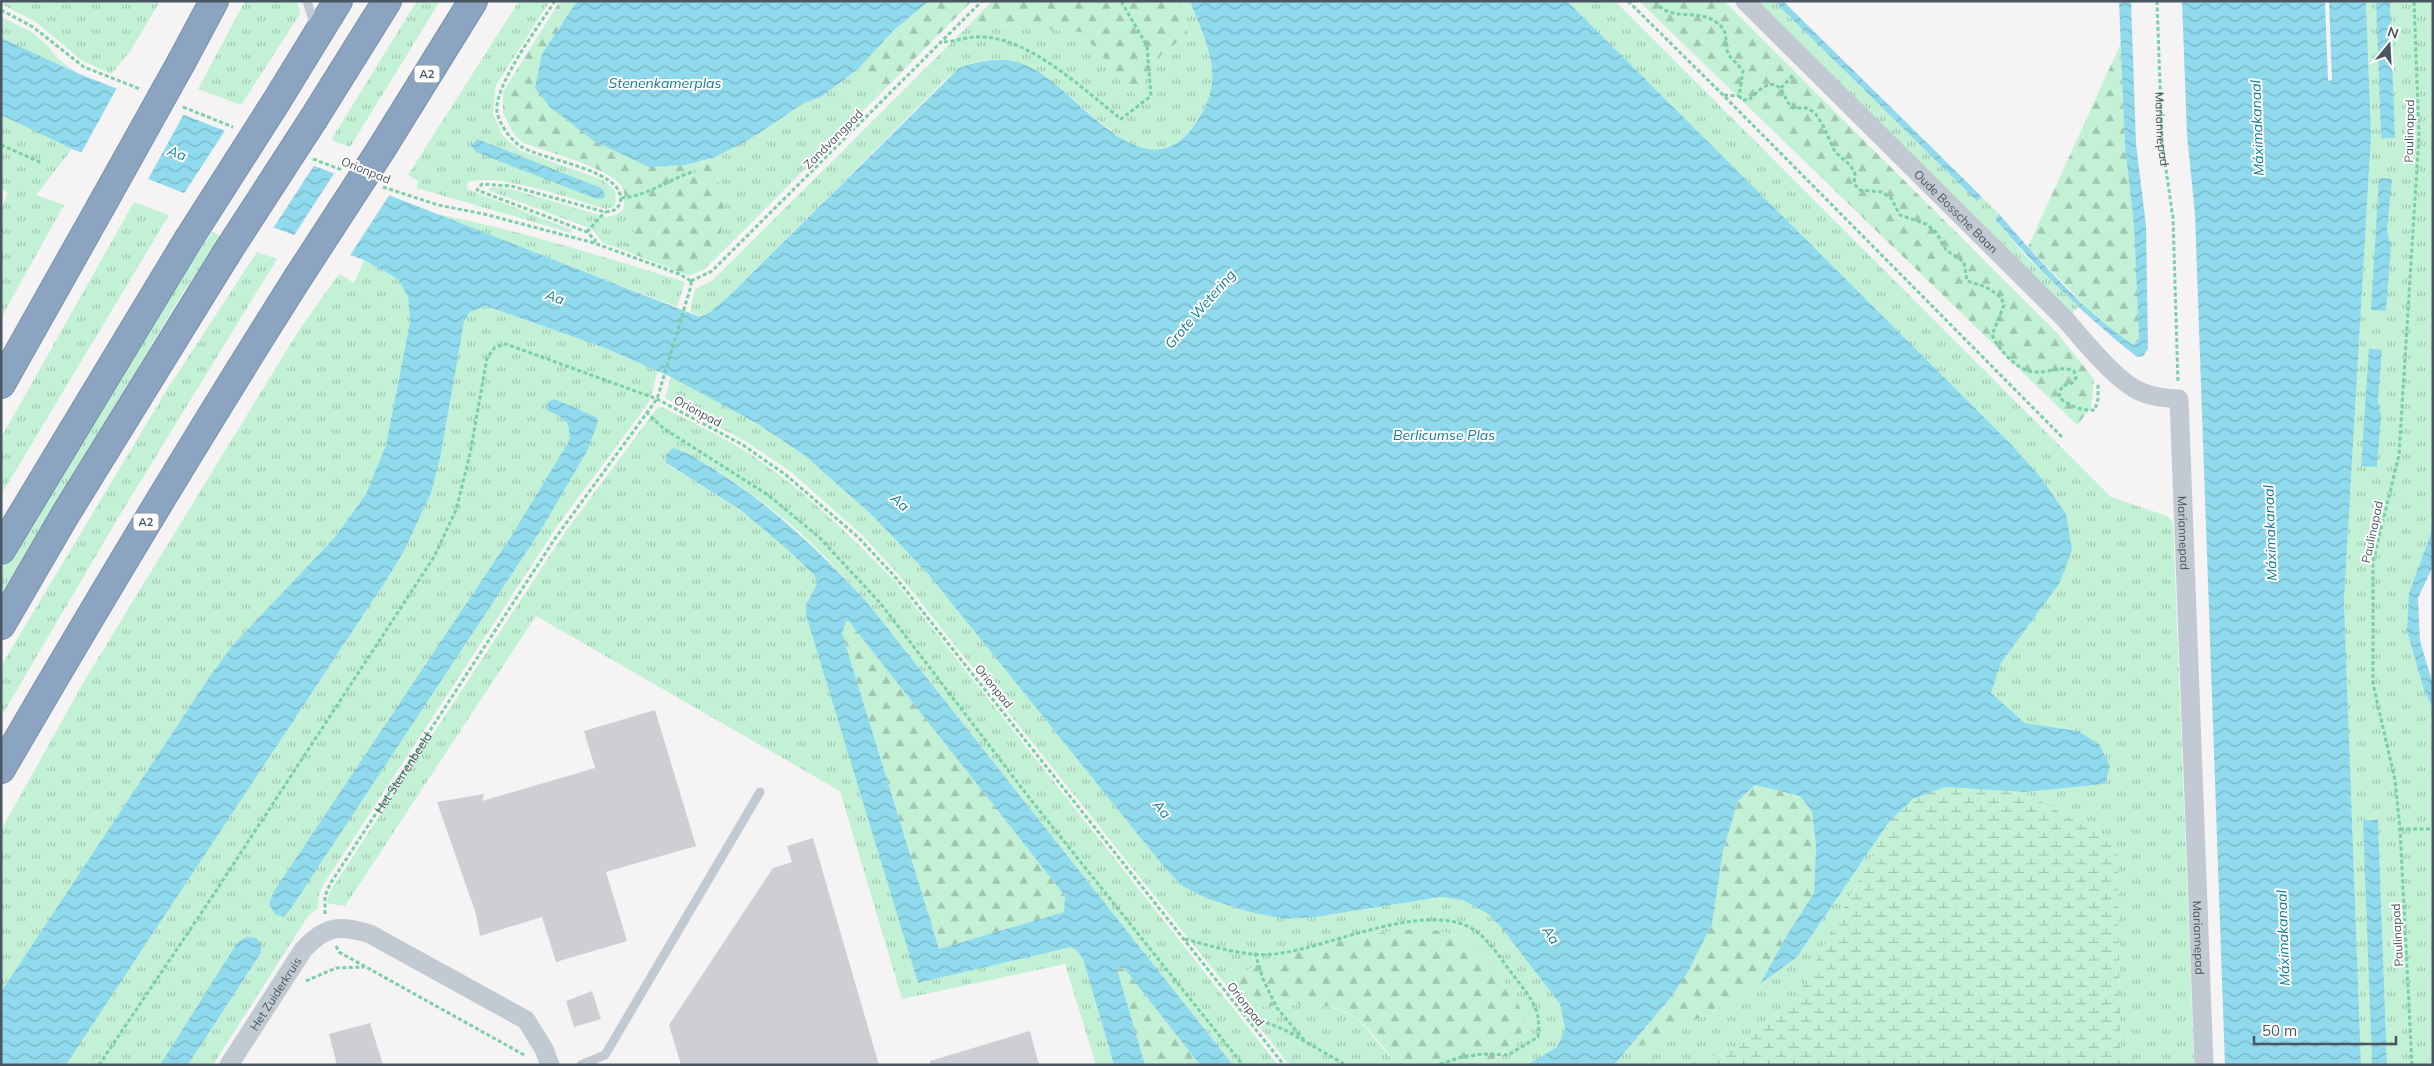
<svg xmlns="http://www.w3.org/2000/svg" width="2434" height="1066" font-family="Mulish,sans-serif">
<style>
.grass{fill:url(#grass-tufts);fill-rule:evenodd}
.forest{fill:url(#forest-firs)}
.wetland{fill:url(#wetland-marsh)}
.water{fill:url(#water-waves);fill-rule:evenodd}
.pier{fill:#f5f3f3}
.building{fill:#cdcfd5}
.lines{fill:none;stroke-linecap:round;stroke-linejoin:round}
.motorway-casing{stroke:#7690ad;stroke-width:30}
.path{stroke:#7ad0a6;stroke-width:3;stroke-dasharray:4 2.5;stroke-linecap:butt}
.service{stroke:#c1cad2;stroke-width:9}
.minor{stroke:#c1cad2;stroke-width:19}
.motorway{stroke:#8ba5c1;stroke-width:28}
.motorway-bridge-casing{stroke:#7690ad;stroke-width:30;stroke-linecap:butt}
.motorway-bridge{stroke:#8ba5c1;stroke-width:28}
.labels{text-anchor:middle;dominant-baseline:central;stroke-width:4;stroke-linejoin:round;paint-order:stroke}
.shield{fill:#fff;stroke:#808990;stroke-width:1}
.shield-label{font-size:11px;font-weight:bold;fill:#4a5661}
.street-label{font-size:12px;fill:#4a5661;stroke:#fff}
.water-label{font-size:14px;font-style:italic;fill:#0c7c9b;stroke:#fff}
</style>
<defs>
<pattern id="grass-tufts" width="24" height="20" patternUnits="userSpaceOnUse" patternTransform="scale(1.25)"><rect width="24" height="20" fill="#c3f1d5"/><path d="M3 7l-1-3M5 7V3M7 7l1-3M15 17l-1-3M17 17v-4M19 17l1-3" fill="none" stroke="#a0c6b0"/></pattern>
<pattern id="forest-firs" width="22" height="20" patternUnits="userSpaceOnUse" patternTransform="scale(1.25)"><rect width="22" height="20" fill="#c3f1d5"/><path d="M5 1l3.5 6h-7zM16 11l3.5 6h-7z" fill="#a0c6b0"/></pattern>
<pattern id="wetland-marsh" width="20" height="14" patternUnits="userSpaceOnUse" patternTransform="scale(1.25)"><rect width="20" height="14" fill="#c3f1d5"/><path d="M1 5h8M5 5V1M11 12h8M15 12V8" fill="none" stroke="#a0c6b0"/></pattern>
<pattern id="water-waves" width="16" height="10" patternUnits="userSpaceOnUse" patternTransform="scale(1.25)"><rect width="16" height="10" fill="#90daee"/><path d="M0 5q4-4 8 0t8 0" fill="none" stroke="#78b4c4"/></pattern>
</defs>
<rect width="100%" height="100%" fill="#f5f3f3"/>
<path class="grass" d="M1,1H160L131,50L111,74L81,60L36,22L1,4Z
M245,1H297L300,14L241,105L198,89Z
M417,1H440L350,147L331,140Z
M519,1H550L496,85L493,114L503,136L519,150L603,180L615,191L616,201L614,207L606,209C578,201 491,170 467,183V189L572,230L571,233L417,188L418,181L408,175Z
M1178,1H1190C1210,55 1231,90 1184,137C1173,148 1157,153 1142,149C1128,145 1115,133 1104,125C1058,88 1007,29 947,78L731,294L710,312L700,317L690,311L695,289L713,280L971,23L1081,32L1136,95L1163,52L1188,35Z
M1567,1H1615L2111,497L2167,516L2173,522L2194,1065H2121L2117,844L2024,792L2105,784L2078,731L2025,723L1991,693L2001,663L2059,584L2042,479L2010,443Z
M1750,1H1774L1977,201L1982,197L1999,214L1995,219L2024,254L2078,307L2071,314Z
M2366,1H2376L2381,138L2395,137L2390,1H2433V504L2431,533L2409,593L2425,693L2433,708V1065H2387L2378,820H2364L2372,1065H2361L2344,600L2371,136ZM2392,179L2387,231L2386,310H2371ZM2370,348L2382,350L2378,402L2377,467L2361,466Z
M1,17L30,31L47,45L58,59L77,73L1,38Z
M858,69L881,93L718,256L724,208L713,158L747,141L804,103L821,97Z
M1,115L72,149L36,195L64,205L1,318V210L8,193L1,189Z
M491,187L511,189L606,217L616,215L623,210L641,217L623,250L603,243L592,229L488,190Z
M134,202L169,215L1,495V438Z
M432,213C518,230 601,256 685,282L677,307Z
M212,232L221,236L182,294L1,594V570L173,288Z
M257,252L277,259L124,508L1,717V666L168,388Z
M364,260L398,279L408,297L410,322L386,445L376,471L366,494L336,536L232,646L212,673L1,992V830L86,678L299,330L339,274L354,283Z
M486,306L605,348L658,371L649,402L558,525L323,885L319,895L318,908L308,916L213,1065H188L261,954L237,943L160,1065H66L387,579L405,549L431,493L464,322L470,312ZM567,420L587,451L274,891L510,538L569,441L570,427Z
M671,377L758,424L804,455L873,516L929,575L1164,867L1182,886L1208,899L1250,912L1315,917L1441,897L1463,900L1488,914L1500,926L1560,1004L1565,1029L1557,1047L1527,1065H1486L1505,1053L1459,936L1431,930L1413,929L1363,935L1317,945L1262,962L1244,972L1220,978L899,575L861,534L790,471L745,441L665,398Z
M658,407H662C688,420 715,433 740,448C798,483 847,533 894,580L1278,1065H1233L866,601C844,577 822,552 797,530C761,499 722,473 681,450L666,464L742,511L790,552L814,575L818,582L806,605L918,983L1071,947L1078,952L1083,959L1114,1065H1096L1065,964L902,999L840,791L536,616L345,906L327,903L329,893L566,531Z
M1889,822L1798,995L1736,1048L1686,1065H1614L1625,1052L1708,1014L1760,984L1797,957Z
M1306,1004C1367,1008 1361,1031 1399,1065H1289L1245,1008Z"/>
<path class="forest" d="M560,1H577L542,54L701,162L713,158L724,208L718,256L703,270L689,276L623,250L641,218L623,210C625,201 626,191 620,184C605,167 546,151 523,143L514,134L503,113V92Z
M929,1H972L881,93L858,69L894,30Z
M992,1H1178L1188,35L1163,52L1136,95L1081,32L971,23Z
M1639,1H1724L2057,333L2094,379L2091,408L2077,425Z
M2121,43L2125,147L2134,226L2139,339L2133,345L2104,325L2028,247Z
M847,619L1065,896L1064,912L939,949L842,633Z
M1755,785L1800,796L1812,812L1816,846L1814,893L1787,935L1760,984L1708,1014L1625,1052L1672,996L1689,970L1712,924L1723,851L1738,801Z
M1413,929C1428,929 1445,930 1459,937C1487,949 1512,991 1525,1018L1521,1033L1511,1047L1486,1065H1399C1387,1054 1378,1039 1366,1027C1334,993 1286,1007 1245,1008L1220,978L1244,972L1262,962L1317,945L1363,935Z
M1124,968L1200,1065H1145L1117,969Z"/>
<path class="wetland" d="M1945,787L2024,792L2117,844L2121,1065H1686L1736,1048L1798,995L1889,822L1913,799Z"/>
<path class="water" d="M577,1H929L894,30L858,69L821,97L804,103L747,141L713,158L684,165L649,167L594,141L550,107L535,88L542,54Z
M1190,1H1567L2010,443L2042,479L2066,514L2072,550L2059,584L2001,663L1991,693L2025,723L2078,731L2099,744L2110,766L2105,784L2024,792L1945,787L1913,799L1889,822L1797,957L1760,984L1787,935L1814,893L1816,846L1812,812L1800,796L1755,785L1738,801L1723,851L1712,924L1689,970L1672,996L1614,1065H1527L1557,1047L1565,1029L1560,1004L1500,926L1488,914L1463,900L1441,897L1315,917L1286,919L1250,912L1208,899L1182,886L1164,867L929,575L873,516L804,455L758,424L671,377L605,348L486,306L470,312L464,322L440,458L431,493L405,549L387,579L66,1065H1V992L212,673L232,646L336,536L366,494L386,445L410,322L408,297L398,279L364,260L247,218L72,149L1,115V38L77,73L700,317L710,312L731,294L959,68C981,60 1003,56 1025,65C1077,85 1143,201 1196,123C1227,78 1207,46 1190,1Z
M1774,1H1783L1982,197L1977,201Z
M2119,1H2131L2136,144L2146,226L2148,349L2143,356L2137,357C2085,316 2038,270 1995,219L1999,214C2040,261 2082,310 2133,345L2139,339L2134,226L2125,147Z
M2182,1H2366L2371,136L2344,600L2361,1065H2225L2195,214L2187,135Z
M2376,1H2390L2395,138H2381Z
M477,139L601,188L605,194L604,198L597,199L476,152L471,146Z
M2379,178L2392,179L2387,231L2391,246L2386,311L2371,310Z
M2369,348L2382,350L2378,402L2381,417L2377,467L2361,466Z
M554,399L596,417L598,422L587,451L542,528L291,908L284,917L275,914L269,904L274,891L510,538L569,441C571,419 565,419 547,410L548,402Z
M673,448C688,452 700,461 713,469C772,505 819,551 866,601L1233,1065H1200L1124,968L1117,969L1145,1065H1114L1083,959L1078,952L1071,947L918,983L806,615V605L818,582L814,575L790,552L742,511L666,463L667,454ZM847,619L1065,896L1064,912L939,949L842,633Z
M2433,504V566L2418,598L2420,641L2433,684V708L2425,693L2407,631L2409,593L2431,533Z
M2363,820H2378L2387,1065H2372Z
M246,937L256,938L261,944V953L188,1065H160L237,943Z"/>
<path class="pier" d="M2325,1H2329L2332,80L2328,81Z
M118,86L185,112L147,181L80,155Z
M226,129L315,164L272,230L183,195Z
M335,172L390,194L349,257L293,237Z"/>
<path class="building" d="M655,710L696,846L606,872L627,941L556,962L542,917L480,936L476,914L437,802L484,794L482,801L595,768L584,731Z
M813,838L879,1065H681L669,1025L773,868L792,862L787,846Z
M592,991L601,1019L574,1027L566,1001Z
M370,1023L383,1065H337L329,1034Z
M1030,1031L1039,1065H930V1061Z"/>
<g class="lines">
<defs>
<path id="motorway" d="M182,61L214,1
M276,102L338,1
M314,118L387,1
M382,148L473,1
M1,384L100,208
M1,550L188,240
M1,625L65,515L226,254
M1,769C97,604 195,440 297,279"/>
</defs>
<use href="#motorway" class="motorway-casing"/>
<g class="path">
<path d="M555,1C540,24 493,87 497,112C499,124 511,140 520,146C540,160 629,170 620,203C617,211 612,211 605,212L511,186L482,184L477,190L587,232L595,240L594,243"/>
<path d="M1628,1L1723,95L2063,438"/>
<path d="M1655,1C1670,23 1698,8 1716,22C1731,33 1723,40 1728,53C1729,57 1740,66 1743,71L1739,96L1743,100H1749C1757,92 1772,75 1782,91C1786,98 1787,103 1793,108H1807L1815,113L1823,125L1835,152L1851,166L1855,174L1854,184L1860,190L1882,192L1891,198L1900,215L1926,224L1936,232L1946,250L1964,262L1967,281L1986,287L2001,297L2004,305L1992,335C1999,350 2017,371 2035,372C2050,373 2060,365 2074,371L2076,378L2072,383L2062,386L2059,397C2068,406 2082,411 2095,410L2098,399V383"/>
<path id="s1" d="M2157,1L2162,142L2173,218L2178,382"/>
<path d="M1,10L33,27L84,67L140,89"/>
<path d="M944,42C956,41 970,36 982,37C1030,38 1084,90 1121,119L1151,96L1147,46L1121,1"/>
<path d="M1781,88L1794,74"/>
<path d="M1724,95L1739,96"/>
<path d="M183,107L233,127"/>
<path d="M1,145L42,163"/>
<path d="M313,159L342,170"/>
<path d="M383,187L438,205L484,214L594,243L679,274L691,281"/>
<path d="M621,198C648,196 669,179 695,171"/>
<path d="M587,232L605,212"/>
<path d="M691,281L712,271L982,1"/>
<path d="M646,412L663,428L768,495L820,538L881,604L1031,800L1243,1065"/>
<path d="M2400,829H2433"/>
<path id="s2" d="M325,914V896L330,884L556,537L657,399L691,286V281"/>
<path d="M1185,939C1215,947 1251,959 1282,953C1334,945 1424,902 1471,928C1489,938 1501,960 1514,976C1530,998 1542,1008 1538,1037L1508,1055L1484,1054L1461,1057L1438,1065"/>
<path d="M336,946L339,952L526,1056"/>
<path d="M1255,953L1263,979L1277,1008L1304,1040"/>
<path d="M306,981L336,968L364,967"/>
<path d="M1242,1013L1285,1030L1346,1065"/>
<path d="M99,1065L210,900L434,557L456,510L470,454L487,358L495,347L506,344L657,399L743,445L786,475L859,538L896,578L1284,1065"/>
<path d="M2412,1065L2400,829L2395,780L2373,684V562L2399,455L2419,135L2414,1"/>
</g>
<path class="service" d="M307,1L315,27
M581,1065L605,1055L760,792"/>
<g class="minor">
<path id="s3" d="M1745,1L2065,319C2083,340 2113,377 2137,390C2151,397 2164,398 2179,399L2204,1065"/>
<path id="s4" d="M229,1065L303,950C326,925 339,925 370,934L526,1020L544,1049L550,1065"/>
</g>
<use href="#motorway" class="motorway"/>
<defs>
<path id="motorway-bridge" d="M100,208L182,61
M188,240L276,102
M226,254L314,118
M297,279L382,148"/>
</defs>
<use href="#motorway-bridge" class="motorway-bridge-casing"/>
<use href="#motorway-bridge" class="motorway-bridge"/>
</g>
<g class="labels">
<g class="shield">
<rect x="414.5" y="65.5" width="25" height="17" rx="4"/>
<rect x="133.5" y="513.5" width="25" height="17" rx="4"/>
</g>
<g class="shield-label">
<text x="427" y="74">A2</text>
<text x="146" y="522">A2</text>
</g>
<g class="street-label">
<text stroke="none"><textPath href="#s1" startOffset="128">Mariannepad</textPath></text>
<text transform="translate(2409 131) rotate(-89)">Paulinapad</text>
<text transform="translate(833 139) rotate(-45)">Zandvangpad</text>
<text transform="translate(366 170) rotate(22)">Orionpad</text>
<text stroke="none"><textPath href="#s3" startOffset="298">Oude Bossche Baan</textPath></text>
<text transform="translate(698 411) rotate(28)">Orionpad</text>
<text transform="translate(2372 532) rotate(-78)">Paulinapad</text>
<text stroke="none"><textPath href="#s3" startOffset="730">Mariannepad</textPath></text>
<text transform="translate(994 686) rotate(51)">Orionpad</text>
<text stroke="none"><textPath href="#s2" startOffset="164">Het Sterrenbeeld</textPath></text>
<text transform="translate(2397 935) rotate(-93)">Paulinapad</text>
<text stroke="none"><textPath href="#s3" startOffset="1135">Mariannepad</textPath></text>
<text stroke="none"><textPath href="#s4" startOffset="85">Het Zuiderkruis</textPath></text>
<text transform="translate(1246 1004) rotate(52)">Orionpad</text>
</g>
<g class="water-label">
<text x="665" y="83">Stenenkamerplas</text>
<text transform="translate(2257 128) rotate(-92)">Máximakanaal</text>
<text transform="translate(177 153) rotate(20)">Aa</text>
<text transform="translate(555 297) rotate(19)">Aa</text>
<text transform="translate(1200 309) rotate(-49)">Grote Wetering</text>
<text x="1444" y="435">Berlicumse Plas</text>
<text transform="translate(900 502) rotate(41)">Aa</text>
<text transform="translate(2270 533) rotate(-92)">Máximakanaal</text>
<text transform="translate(1162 809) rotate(51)">Aa</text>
<text transform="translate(1551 935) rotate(56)">Aa</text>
<text transform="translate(2283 938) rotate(-92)">Máximakanaal</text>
</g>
</g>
<rect width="2434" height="1066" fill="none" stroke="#4a5661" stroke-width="5"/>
<g transform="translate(2389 45) rotate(18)" stroke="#ffffff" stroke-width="4" paint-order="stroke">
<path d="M0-4L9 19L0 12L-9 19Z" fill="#4a5661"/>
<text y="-8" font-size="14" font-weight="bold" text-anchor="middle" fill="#4a5661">N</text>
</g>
<path d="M2254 1036v8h142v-8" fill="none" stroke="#4a5661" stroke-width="2.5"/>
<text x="2262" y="1036" font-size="15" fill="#4a5661" stroke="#ffffff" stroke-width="4" paint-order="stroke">50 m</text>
</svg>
